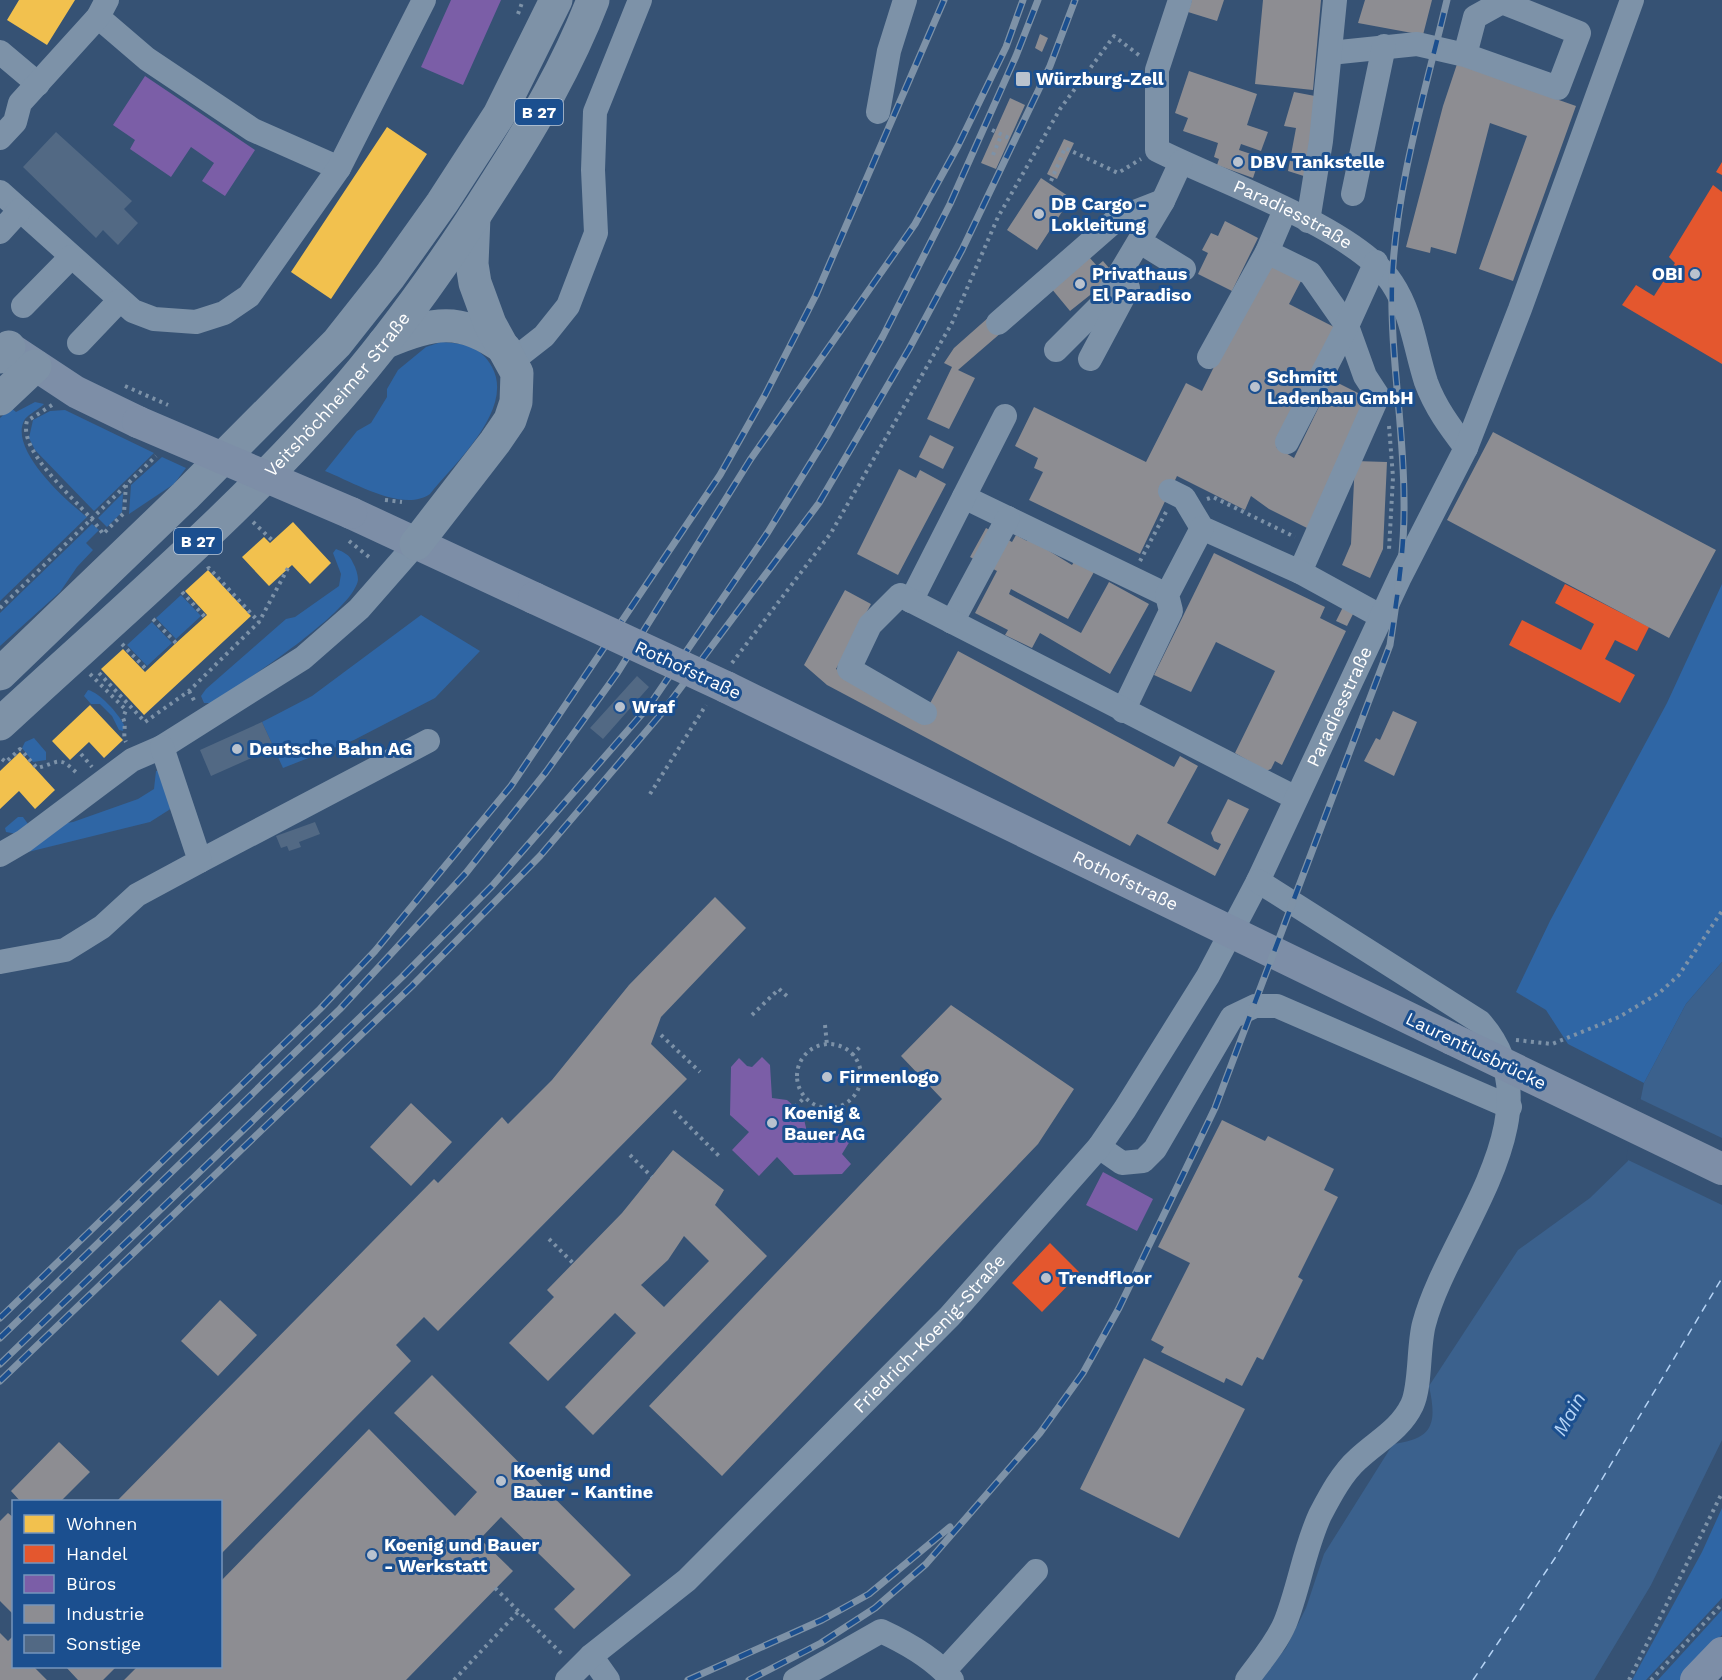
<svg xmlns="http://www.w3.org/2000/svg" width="1722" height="1680" viewBox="0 0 1722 1680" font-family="'Work Sans',sans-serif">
<rect width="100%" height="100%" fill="#365274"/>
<path fill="#2f66a5" d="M441,342C463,343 481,346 492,367C515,409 455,463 430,494C403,513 353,482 325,471L357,431L371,423L387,397V389L398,370L426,347Z
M35,402L44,404C39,409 29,414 25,419C7,448 66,501 87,517L0,601V418L11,408L16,412Z
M65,410L154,453L94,511L35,450L29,438L33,420L50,411Z
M162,457L186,468L174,484L129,514L131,485Z
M123,493L122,512L107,527L98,518Z
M92,524L99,530L86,543L93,550L77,567L60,592L0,646V613Z
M336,549C344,552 350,555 353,563C356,568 358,575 358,580C353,612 241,684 212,703H204L201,696L206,689L286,619L295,617L339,586L341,574L333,553Z
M1722,584V962L1686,1004L1644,1083L1568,1044L1546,1010L1516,992L1550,921L1667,703Z
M181,595L201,616L176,639L156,618Z
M421,615L480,651L435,698L354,740L283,768L262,722L312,696Z
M152,622L172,643L147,666L127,645Z
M88,690C99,692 119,714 124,725L123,731L119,730L112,716L100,704H91L84,696Z
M34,738L46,752V760L33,762L22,748L25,742Z
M160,770L172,808L150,822L28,852L54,825L73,822L138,799L154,789L156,771Z
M18,817H23L28,824L17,834L6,832L5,828Z
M1722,1508V1598L1646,1680H1632L1702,1552Z
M1722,1610V1635L1681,1680H1658Z"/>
<path fill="#3b618d" d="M1722,962V1440L1651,1585L1594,1680H1259L1286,1648L1306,1608L1324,1554L1393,1444C1434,1439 1437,1423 1429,1386L1518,1250L1590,1198L1628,1161L1644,1083L1686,1004Z"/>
<path fill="#365274" d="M1638,1098L1722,1138V1205L1626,1159Z"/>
<path fill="#f2c14e" d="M19,0H75L47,45L7,20Z
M387,127L427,154L331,299L291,272Z
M293,522L331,563L310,584L292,565L269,586L242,557L264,537L270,543Z
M208,570L251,616L144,715L101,669L123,649L145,672L176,643L207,615L185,591Z
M90,705L123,740L104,758L89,742L70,760L52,741Z
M20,752L55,790L35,809L19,791L0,809V771Z"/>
<path fill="#e4572e" d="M1722,162V175L1716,172Z
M1713,185L1722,192V364L1622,305L1636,285L1654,296L1675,263L1669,257Z
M1565,584L1649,627L1637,651L1615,640L1605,659L1635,675L1620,703L1509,645L1522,620L1581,650L1594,624L1555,603Z
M1050,1243L1080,1273L1042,1312L1012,1283Z"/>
<path fill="#7b5ea7" d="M451,0H501L463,85L421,67Z
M145,76L255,150L225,196L202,181L214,163L191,147L171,177L130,149L135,140L113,125Z
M762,1057L770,1065L772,1098L787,1100L795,1107L803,1115L807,1132L842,1134L850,1141L842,1154L851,1164L842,1174L794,1175L777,1157L759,1176L732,1150L749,1132L730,1115L731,1067L739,1058L747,1066L752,1067Z
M1103,1172L1153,1199L1137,1231L1086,1205Z"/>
<path fill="#8d8d92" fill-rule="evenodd" d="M1192,0H1224L1217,21L1188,12Z
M1263,0H1321L1313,90L1255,84Z
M1365,0H1432L1423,35L1358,23Z
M1040,34L1048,38L1042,52L1035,48Z
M1457,64L1576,106L1513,281L1479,269L1527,136L1490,123L1456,254L1431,247L1430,253L1406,247L1443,106Z
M1189,71L1257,94L1247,125L1268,132L1261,151L1241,144L1239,150L1260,157L1253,178L1217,165L1219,159L1214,157L1218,143L1183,131L1188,118L1175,113Z
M1294,92L1315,96L1310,178L1288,171L1296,128L1284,126Z
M1010,98L1025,105L996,169L981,163Z
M1064,139L1074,143L1057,179L1047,174Z
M1041,178L1071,198L1037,250L1007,230Z
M1225,221L1258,238L1232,291L1198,274L1208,253L1202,250L1211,233L1218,236Z
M1089,257L1097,266L1103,261L1109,268L1103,273L1109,280L1070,311L1051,288Z
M1272,264L1302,279L1289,304L1336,328L1276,447L1294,458L1332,380L1368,398L1311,530L1269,509L1251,496L1245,510L1177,476L1140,554L1029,500L1043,472L1034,468L1038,458L1015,446L1034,407L1146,462L1186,383L1202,391L1253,288Z
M989,317L1002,332L958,370L975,378L949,429L927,419L952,367L944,363L954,348Z
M1493,432L1716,550L1669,638L1447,520Z
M930,435L954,447L943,469L919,457Z
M1355,461L1387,462L1383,549L1370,578L1342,565L1351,544Z
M899,469L916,478L920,470L946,484L898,575L857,554Z
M986,528L1012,542L1016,535L1027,541L1028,538L1072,565L1074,562L1094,572L1068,619L1011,589L1009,594L1081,633L1109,582L1149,604L1110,674L1040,633L1032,648L1005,635L1008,630L975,613L997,571L970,557Z
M1214,553L1325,607L1320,618L1346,631L1282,765L1275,761L1271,769L1266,771L1235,753L1275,671L1216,642L1191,692L1154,675Z
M845,590L871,604L836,669L886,697L920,722L958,651L1174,767L1180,756L1198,766L1167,823L1218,850L1221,844L1214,841L1211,833L1228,799L1249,809L1215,876L1137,834L1130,846L827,685L804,665Z
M1343,607L1354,612L1347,626L1336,621Z
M1393,711L1417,722L1394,776L1364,761L1376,738L1380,740Z
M715,897L746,928L661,1017L651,1044L687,1079L438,1331L424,1317L396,1345L411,1361L220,1555V1502H116L434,1179L438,1183L502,1117L508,1124L552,1080L629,985Z
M951,1005L1074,1089L1038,1144L722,1476L649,1406L942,1099L901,1056Z
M411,1103L452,1142L411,1186L370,1147Z
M1222,1120L1265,1141L1268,1136L1334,1169L1324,1190L1338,1197L1298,1277L1303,1280L1263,1360L1257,1357L1242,1386L1226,1378L1224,1383L1161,1352L1164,1347L1151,1340L1190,1263L1158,1247Z
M673,1150L724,1190L715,1205L767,1256L593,1435L565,1407L636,1333L615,1313L548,1381L509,1343L554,1297L547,1290L622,1213ZM684,1236L709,1261L664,1307L641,1285L668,1260Z
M220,1300L257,1335L218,1376L181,1341Z
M1144,1358L1245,1409L1179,1538L1080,1489Z
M432,1375L631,1575L574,1629L554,1609L575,1589L501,1517L480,1539L513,1571L406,1680H124L138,1666H220V1582L369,1429L455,1516L477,1492L394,1413Z
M59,1442L90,1472L60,1502H21L11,1491Z
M8,1513L14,1518V1615L0,1601V1521Z
M0,1633L8,1641L14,1635V1666H33L47,1680H0Z
M65,1666H117L103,1680H78Z"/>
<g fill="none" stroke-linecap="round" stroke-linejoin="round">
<path stroke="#b5d3f5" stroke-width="1.5" stroke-dasharray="8 6" stroke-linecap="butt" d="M1473,1680L1555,1558L1722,1278"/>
</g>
<path fill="#526984" d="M56,132L132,201L124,209L138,223L118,245L103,230L96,238L23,167Z
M637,676L649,687L603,739L590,728Z
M262,722L274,748L211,776L200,750Z
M315,822L320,834L299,842L301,847L289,851L287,846L281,848L276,836Z"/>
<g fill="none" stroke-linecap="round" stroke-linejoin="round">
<path stroke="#7d92a8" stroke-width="4" stroke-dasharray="3 4.5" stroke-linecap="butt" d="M518,14L523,0
M992,130L1011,139
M993,155L1001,136
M1051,181L1065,148L1118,173L1141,159
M125,386L168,405
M52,405L27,421C17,455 85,505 103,534L124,513L126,485
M1389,426L1393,477L1389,550
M1207,499L1213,497L1295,537
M385,500L402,502
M253,522L273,541
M349,541L369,557
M1140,561L1166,512
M207,569L209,568L259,622
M182,592L205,617
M0,608L156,456
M153,619L176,643
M122,644L147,670
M732,663L831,533L952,323L998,217L1060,109L1114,36L1140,56
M99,673L145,722L189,691L259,622L288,568
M90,674L126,710L123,718C127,727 122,734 126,742
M189,691L196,704
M81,754L92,767
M2,759L6,762L20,749L37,768C61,762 58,755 78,774
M650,794L706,705
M752,1015L779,989L789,998
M825,1025L827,1045
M661,1035L700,1072
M1516,1040L1552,1044L1619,1017L1659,993L1679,975L1722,911
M797 1076a32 32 0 1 1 64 0a32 32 0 1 1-64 0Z
M852,1055L860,1047
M795,1107L805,1097
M674,1111L721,1158
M630,1155L652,1177
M549,1239L573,1263
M495,1588L564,1656
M454,1680L519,1611
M1629,1680L1722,1493
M1651,1680L1722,1604"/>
<g stroke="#7d92a8" stroke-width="24">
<path id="s1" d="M1180,0L1157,70V150C1218,181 1357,229 1392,283C1412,313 1415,348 1426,382C1435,407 1450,427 1466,448"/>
<path d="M98,17L147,59L253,130L339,168"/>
<path d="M0,52L38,84"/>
<path d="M1330,53L1417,44L1465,55L1558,88L1579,33L1502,2L1475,17L1465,55"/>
<path d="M878,112L889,51L905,0"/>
<path d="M0,138L15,122L20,103L98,17L107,0"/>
<path d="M0,192L133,311L154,319L196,322L224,313L249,296L339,168L424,0"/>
<path d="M1353,194L1384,46"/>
<path d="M1308,221L1321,141L1335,0"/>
<path d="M0,232L20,210"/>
<path d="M1150,248L1184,269"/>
<path d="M1267,252L1285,210"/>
<path d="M23,306L71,257"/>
<path d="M998,323L1117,219L1163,201"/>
<path d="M79,343L119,301"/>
<path d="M1056,350L1101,305L1163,201L1181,162"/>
<path d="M1209,357L1267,252L1310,273L1347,326L1365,376L1378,396L1300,572"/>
<path d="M1090,359L1128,288"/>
<path d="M512,361L544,336L568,306L596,233L593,170L595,112L640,0"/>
<path d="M1287,442L1347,326L1376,262"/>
<path d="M1170,491L1184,498L1202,528L1300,572L1382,617"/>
<path d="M964,497L1167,595"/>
<path d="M911,601L1005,416"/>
<path d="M952,622L1008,518"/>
<path d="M1123,711L1171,611L1167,595L1202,528"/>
<path d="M925,713L849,669L870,625L900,595L1296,798"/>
<path d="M0,855L24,841L132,760L162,747L303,658L359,609L416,544"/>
<path d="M200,861L428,741"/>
<path d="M0,962L65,950L102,927L137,895L200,861L162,747"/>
<path d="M1099,1147L1122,1163L1143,1161L1155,1149L1232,1017L1255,1006H1277L1510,1107"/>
<path d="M591,1656L608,1680"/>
<path d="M944,1671L1036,1571"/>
<path id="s2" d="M567,1680L591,1656L687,1580L950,1316L1099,1147L1125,1109L1208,976L1258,881L1400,577L1466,448L1520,309L1632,0"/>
<path d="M795,1680L881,1631C907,1643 934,1658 952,1680"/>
<path d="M1247,1680C1260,1662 1276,1644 1285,1623C1299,1588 1304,1550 1320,1515C1330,1496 1342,1473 1358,1459C1377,1441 1400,1430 1412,1405C1421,1386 1418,1346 1424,1324C1448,1232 1561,1113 1480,1022L1258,881"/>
</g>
<g stroke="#7d8ea7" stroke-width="32">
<path d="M14,351L76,392L138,422"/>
<path d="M351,513L534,598"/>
<path id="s3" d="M726,687L1452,1039"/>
<path d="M1696,1680L1722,1653"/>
</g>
<g stroke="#7e92a7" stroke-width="33">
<path d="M384,343C432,322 461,316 505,349"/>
<path d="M0,357L9,347"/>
<path d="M0,399L35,366"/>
<path d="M416,544L495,442L510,420L516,402L517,373L490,324L475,283L472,264L474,217"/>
<path d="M0,674L185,496L337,343L390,276L442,203L499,115L556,0"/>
<path id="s4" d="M0,724C113,619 233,518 335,402C395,334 447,260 495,184C533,125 568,65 593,0"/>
</g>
<defs>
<path id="rail" d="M0,1318L320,1009L375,951L511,786L720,475L765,395L816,295L944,0
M0,1338L340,1009L466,873L546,772L618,672L750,460L915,224L958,146L1006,47L1023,0
M0,1364L402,977L492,886L649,706L768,532L827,436L883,336L950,204L1016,56L1038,0
M0,1381L412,986L540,856L661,714L819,503L909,349L962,250L1050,66L1075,0
M688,1680L822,1620L869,1594L950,1527
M749,1680L821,1643L875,1608L926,1564L1040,1433L1083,1373L1119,1308L1215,1108L1390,645C1397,597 1405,549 1404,500C1404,427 1390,355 1392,282C1396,186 1425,92 1447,0"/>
</defs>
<use href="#rail" stroke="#7e92a7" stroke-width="7"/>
<use href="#rail" stroke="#1b4f8f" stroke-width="4.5" stroke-dasharray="14" stroke-linecap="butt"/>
<path stroke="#7d8ea7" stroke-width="32" d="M138,422L351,513
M534,598L726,687
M1452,1039L1722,1169"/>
</g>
<g fill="#b9c2ce" stroke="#1b4f8f" stroke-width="2">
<rect x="1015" y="71" width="16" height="16" rx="3"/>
<circle cx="1238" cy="162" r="6"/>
<circle cx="1039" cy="214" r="6"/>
<circle cx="1695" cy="274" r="6"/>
<circle cx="1080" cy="284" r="6"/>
<circle cx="1255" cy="387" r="6"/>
<circle cx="620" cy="707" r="6"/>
<circle cx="237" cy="749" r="6"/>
<circle cx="827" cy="1077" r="6"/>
<circle cx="772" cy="1123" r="6"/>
<circle cx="1046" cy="1278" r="6"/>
<circle cx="501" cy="1481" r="6"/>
<circle cx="372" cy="1555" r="6"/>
</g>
<g text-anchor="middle" stroke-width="6" stroke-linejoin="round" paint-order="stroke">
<g fill="#1b4f8f" stroke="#bbcadd" stroke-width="1.5">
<rect x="515" y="99" width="48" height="26" rx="4.5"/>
<rect x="174" y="528" width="48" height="26" rx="4.5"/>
</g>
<g font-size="16" font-weight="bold" fill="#fff">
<text x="539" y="118">B 27</text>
<text x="198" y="547">B 27</text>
</g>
<g font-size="18" font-weight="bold" fill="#fff" stroke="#1b4f8f" text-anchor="start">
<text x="1036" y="85">Würzburg-Zell</text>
<text x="1250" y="168">DBV Tankstelle</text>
<text x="1051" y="210">DB Cargo -<tspan x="1051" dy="21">Lokleitung</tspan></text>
<text x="1092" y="280">Privathaus<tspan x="1092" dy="21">El Paradiso</tspan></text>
<text x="1683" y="280" text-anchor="end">OBI</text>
<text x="1267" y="383">Schmitt<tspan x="1267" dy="21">Ladenbau GmbH</tspan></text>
<text x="632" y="713">Wraf</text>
<text x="249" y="755">Deutsche Bahn AG</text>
<text x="839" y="1083">Firmenlogo</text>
<text x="784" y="1119">Koenig &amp;<tspan x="784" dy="21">Bauer AG</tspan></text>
<text x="1058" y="1284">Trendfloor</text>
<text x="513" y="1477">Koenig und<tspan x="513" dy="21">Bauer - Kantine</tspan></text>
<text x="384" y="1551">Koenig und Bauer<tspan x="384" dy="21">- Werkstatt</tspan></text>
</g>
<g font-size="18" fill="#fff" stroke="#1b4f8f">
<text dy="6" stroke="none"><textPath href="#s1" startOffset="304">Paradiesstraße</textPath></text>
<text dy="6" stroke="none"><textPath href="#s4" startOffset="472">Veitshöchheimer Straße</textPath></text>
<text transform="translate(688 670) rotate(25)" y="6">Rothofstraße</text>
<text dy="6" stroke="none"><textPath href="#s2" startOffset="1257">Paradiesstraße</textPath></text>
<text dy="6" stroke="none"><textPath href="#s3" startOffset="444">Rothofstraße</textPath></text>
<text transform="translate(1476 1051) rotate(26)" y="6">Laurentiusbrücke</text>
<text dy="6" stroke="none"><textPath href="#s2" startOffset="502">Friedrich-Koenig-Straße</textPath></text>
</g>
<g font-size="20" font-style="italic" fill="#b5d3f5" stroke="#1b4f8f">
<text transform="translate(1569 1414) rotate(-61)" y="7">Main</text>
</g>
</g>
<rect x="12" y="1500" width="210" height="168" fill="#1b4f8f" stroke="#7695bc" stroke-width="1.5"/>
<rect x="24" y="1515" width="30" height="18" fill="#f2c14e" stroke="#7695bc" stroke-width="1.5"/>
<text x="66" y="1530" font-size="18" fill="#ffffff">Wohnen</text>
<rect x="24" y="1545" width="30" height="18" fill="#e4572e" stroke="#7695bc" stroke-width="1.5"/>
<text x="66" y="1560" font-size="18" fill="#ffffff">Handel</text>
<rect x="24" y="1575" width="30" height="18" fill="#7b5ea7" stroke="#7695bc" stroke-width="1.5"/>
<text x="66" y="1590" font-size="18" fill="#ffffff">Büros</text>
<rect x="24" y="1605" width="30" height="18" fill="#8d8d92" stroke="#7695bc" stroke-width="1.5"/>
<text x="66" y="1620" font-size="18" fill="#ffffff">Industrie</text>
<rect x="24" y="1635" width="30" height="18" fill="#526984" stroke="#7695bc" stroke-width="1.5"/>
<text x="66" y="1650" font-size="18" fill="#ffffff">Sonstige</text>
</svg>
